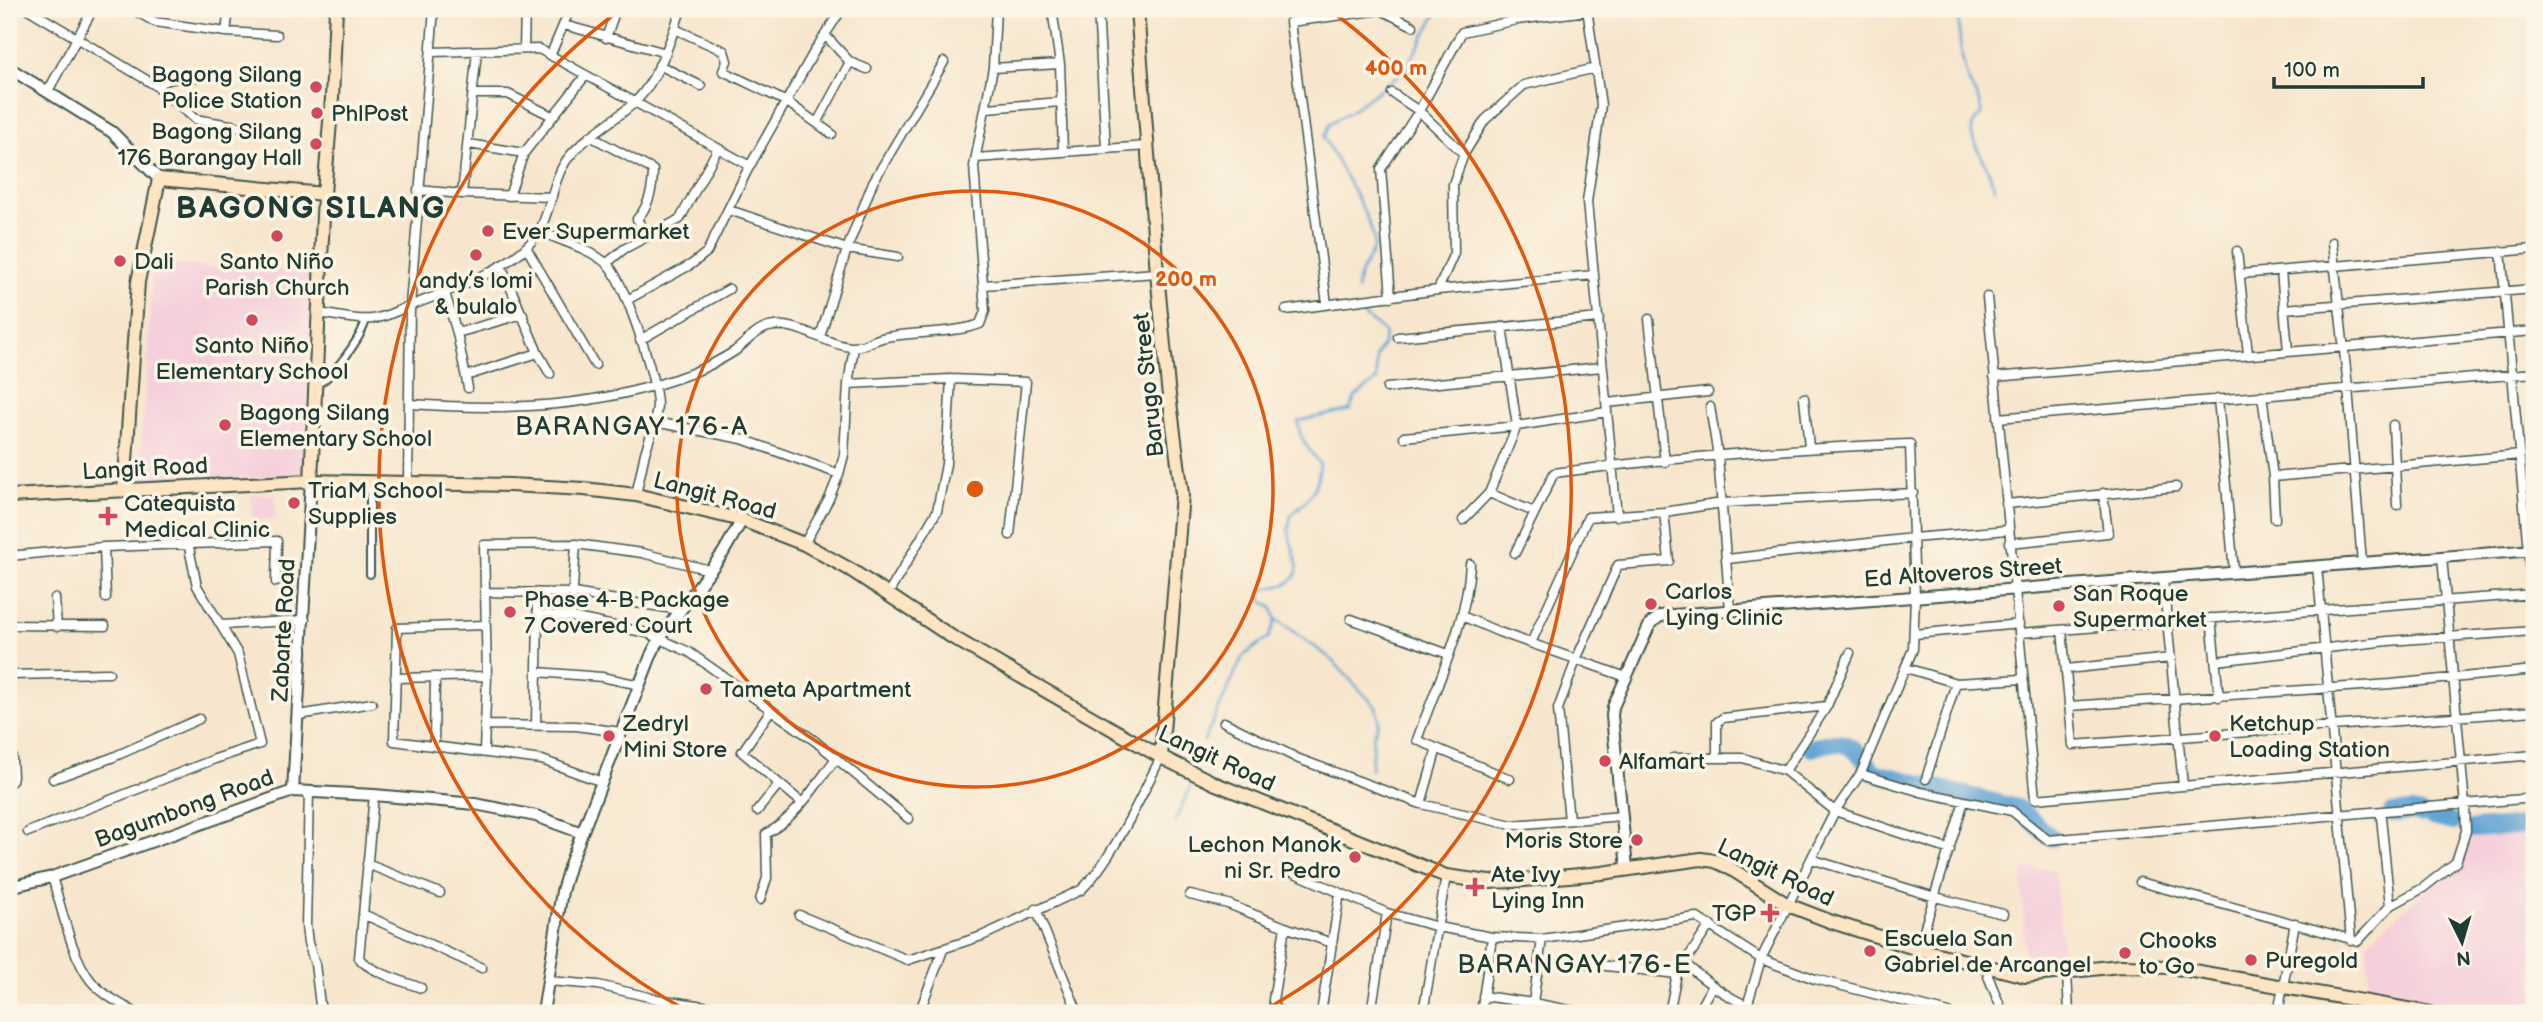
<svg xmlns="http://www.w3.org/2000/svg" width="2543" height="1022" viewBox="0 0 2543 1022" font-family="'Balsamiq Sans',sans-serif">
<rect width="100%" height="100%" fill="#fcf5e5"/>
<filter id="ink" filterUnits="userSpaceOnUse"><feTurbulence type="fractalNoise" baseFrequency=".0143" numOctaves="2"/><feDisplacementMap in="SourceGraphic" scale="14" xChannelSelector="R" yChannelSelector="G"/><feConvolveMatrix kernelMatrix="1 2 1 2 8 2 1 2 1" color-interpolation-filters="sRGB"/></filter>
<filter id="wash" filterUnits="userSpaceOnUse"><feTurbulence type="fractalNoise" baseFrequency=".00686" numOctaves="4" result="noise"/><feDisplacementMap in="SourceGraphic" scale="28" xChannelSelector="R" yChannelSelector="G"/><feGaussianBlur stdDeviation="1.57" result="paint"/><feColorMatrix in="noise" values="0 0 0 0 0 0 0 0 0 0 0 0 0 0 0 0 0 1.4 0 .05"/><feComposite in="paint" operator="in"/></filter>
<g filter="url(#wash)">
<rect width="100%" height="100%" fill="#f7e6cd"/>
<path fill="#f5cfdb" d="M153,264L315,272L304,476L139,481Z
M275,494L276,519L254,521L251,495Z
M2534,833V1013H2484L2369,996L2367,942L2453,867L2465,839Z
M2022,869H2054L2064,965L2025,969Z"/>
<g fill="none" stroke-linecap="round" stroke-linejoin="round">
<path stroke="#61a3d5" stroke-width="2.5" d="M1970,9L1959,12C1958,32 1961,55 1966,74C1970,89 1983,101 1981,115C1960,131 1980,150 1987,167C1990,174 1992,182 1995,189
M1357,290C1358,269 1372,258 1374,245C1376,223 1335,161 1324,137L1330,123L1351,111L1405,70L1439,9
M1358,308C1364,320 1377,322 1385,334L1383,344L1376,356L1377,380L1355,397L1350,410L1298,421C1298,438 1310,451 1320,464C1317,493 1309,497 1291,516C1290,521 1288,527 1289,532C1290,551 1311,576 1283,585C1276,587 1268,588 1261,590V600L1272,607L1276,619L1330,658L1376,707L1379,721L1373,737L1371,770
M1204,741L1243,656L1269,637L1276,620
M1175,821L1194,779"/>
<path stroke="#61a3d5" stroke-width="18" d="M1812,748C1842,736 1857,746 1873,772L2017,808C2030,816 2038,829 2052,838
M2392,813L2412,812L2421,814
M2432,817L2453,822
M2471,829L2534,825"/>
</g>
</g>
<g filter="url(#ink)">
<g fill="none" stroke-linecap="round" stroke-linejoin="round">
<defs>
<path id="pedestrian" d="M316,384C332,380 363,335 366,319
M370,482V574"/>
<path id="minor" d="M28,9L155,85L195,119L242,127
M132,9L155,22L226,32L277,35
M752,9L759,12
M1052,9L1060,64L1063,152
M1098,9L1106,148
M1587,9L1601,105L1587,202L1617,516
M564,25L666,53
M675,29L724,51L727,61L723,71L787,102L832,134
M226,32L229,9
M825,35L850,62L867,69
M606,38L616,9
M524,49L525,9
M432,52L539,49L750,166
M551,54L570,9
M659,65L701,86
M993,68L1060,64
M155,85L171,79L216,76
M48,91L93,9
M1392,93L1419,111L1464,154
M473,94H508L552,116
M987,108L1061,102
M817,123L850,62
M590,136L653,170C653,187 649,206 637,219L647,237
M469,144L524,153
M976,158L1148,146
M418,190L462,194L552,197
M462,194L477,51
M509,196L524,153L586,75
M729,210L847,249L898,257
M539,231C561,241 589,248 607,264C624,279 658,382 657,406C656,422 650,437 645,453C642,467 639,481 636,495
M2332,242L2348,387L2362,563
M526,247L595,365
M2237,251L2248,354
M2501,251L2534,617
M607,263L624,249L680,219L717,150
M501,265L538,353L550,374
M2281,271L2288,351
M2240,274L2534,249
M984,285L1157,273
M1438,290L1454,253L1453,184L1464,154L1485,120L1524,85L1596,68
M445,293L457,333L468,388
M1391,297L1381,169L1419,111L1462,32L1517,20L1587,11
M1987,297L2035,799L2534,755
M627,300L692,264L707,252L747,171L815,50L842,9
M1327,304L1290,22L1381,10L1413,26
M2284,309L2534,289
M1286,310L1438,290L1594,275
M319,313C335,315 356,321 372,319C384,318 396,311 407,307C443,293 520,267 539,231C552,209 552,178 569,157C587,135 613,122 634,103C657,82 672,38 681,9
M1649,319L1665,462
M457,333L523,314
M820,337L847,249L873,182L944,62
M1398,337L1599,318
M640,340L729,289
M466,376L538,353
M1994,377L2534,331
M848,384L951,379L1026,382L1010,535
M1387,388L1602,367
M2262,395L2273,477L2275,519
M1804,398L1809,447
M2218,399L2234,572
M1607,403L1708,392
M411,404C508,411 600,408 692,373C707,367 721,360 735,351C745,343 756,330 769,327C797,320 824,345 851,347C862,348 874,339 886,337C911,332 958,333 980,324L985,311L974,166L993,68L996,9
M1710,407L1718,456L1730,610
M1998,418L2534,373
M655,422L742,439L839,474
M2393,425L2397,505
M1404,437L1517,426L1607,412
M2273,477L2520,455
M408,482L410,306L434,9
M1489,493L1534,512
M2006,504L2176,487
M1463,520L1489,493L1517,426L1502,327
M2009,543L2108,533L2103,493
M804,544L829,499L839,474L844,455L848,384L854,347
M104,547L106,598
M1515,553L1554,473C1672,457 1791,448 1910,444L1915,597L1913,649L1861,773L1835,811L1761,959L1745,1013
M9,556L104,547L277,541L276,582
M1727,559L1913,538L2008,530
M1470,564C1467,624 1437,683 1417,740L1510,779
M2317,566L2351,940
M2163,578L2183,786
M485,592L573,593L680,610
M534,593L538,614L536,725
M888,594L937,511L946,464L951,379
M55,598L57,627
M538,614L571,617L647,633L689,652L815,741L909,819
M1462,616L1499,632L1626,677
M571,617L576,544
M2211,618L2219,697
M1351,619L1448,654
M9,625L105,626
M222,625L305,620
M485,625L397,628L394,741L542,760L602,782
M2062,630L2073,745L2534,711
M2019,633L2534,594
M1915,634L2019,624
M1531,643L1588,517L1664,512L1722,503L1913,493
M2216,661L2388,641L2534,631
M1906,668L1956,683L2023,679
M2066,669L2171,658
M537,672L602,677L640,685
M9,675L109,673
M395,678L487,676
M2069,706L2391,684L2534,670
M771,710L742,752L801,802
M9,713L13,776L12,781L9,783
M299,715L372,703
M1224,722L1299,759L1421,804L1512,825L1622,816
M486,725L576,726L621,732
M434,746L435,677
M484,751L487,676L484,545L576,544L642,553L710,570
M1717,756V722L1723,718L1827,706
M1673,758H1743L1785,771L1835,811L1950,850
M1785,771L1827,706L1850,653
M1861,774L1921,792L2012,811L2048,840L2534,798
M53,779L111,758L199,719
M1926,779L1956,683
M309,791L306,926L308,943L315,964L321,1013
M374,795L359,958C368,971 405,982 421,988
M1421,804L1437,748
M757,811L779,784
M2381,817L2390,906
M1569,820L1558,709L1576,660L1618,565L1669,561L1664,512
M28,832L215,759L260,744L238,654L197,586L188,543
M1811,859L1935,897L2003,914
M367,864L440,893
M1290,871L1387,913L1438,927L1492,937L1542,939L1696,917L1761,959L1815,979L1949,1013
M52,877C62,908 71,956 91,981C103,995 121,1004 136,1013
M2140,882L2358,941L2390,906L2423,888L2456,862L2466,831L2465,805L2442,557
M1190,895L1228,904L1285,927L1332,943
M760,900L767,878L766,834C796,818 816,785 836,758
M1036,909L1078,1013
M363,914L482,968
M799,915L908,960L982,936L1081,890C1112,861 1141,796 1161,757
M1918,949L1964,801
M1684,963C1709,984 1734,1003 1766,1013
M1589,964L1677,974
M1989,966L1988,976L2003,1013
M2067,973L2069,1013
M548,981L598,985L657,999L710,1007
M1483,996L1533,1003L1584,1013
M1533,1003L1542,939
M919,1013L943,950
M1277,1013L1273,1000L1285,927
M1321,1013L1340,893
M1371,1013L1387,913
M1423,1013L1446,876
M1481,1013L1492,937
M1669,1013L1677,974L1710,925
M1697,1013L1712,986
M2278,1013L2295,923"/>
<path id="tertiary" d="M9,68L112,132L159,179
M293,791L311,481
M1627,868L1612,716L1613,707L1650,624L1660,616L2534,550
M9,887L52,877L293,791L374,795L475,804L536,816L582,833
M543,1013L562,891L570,864L652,653L660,638L723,553L742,520"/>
<path id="secondary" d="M1137,9L1157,273L1168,387L1182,494L1161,757
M311,481L324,194L332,98L336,9
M124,491L138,282L159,179L324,194
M9,496L311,481L510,485L584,489L636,495L742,520L804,544L851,570L952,637L1161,757L1216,784L1446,876L1489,882L1513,881L1602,873L1701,859L1715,861L1728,867L1788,905L1832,922L1918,949L2025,976L2120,966L2171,967L2430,1013"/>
</defs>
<use href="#pedestrian" stroke="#3f564b" stroke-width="10"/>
<use href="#minor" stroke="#3f564b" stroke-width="11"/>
<use href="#tertiary" stroke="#3f564b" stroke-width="14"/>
<use href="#secondary" stroke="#3f564b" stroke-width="16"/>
<use href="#pedestrian" stroke="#fff" stroke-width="6"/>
<use href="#minor" stroke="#fff" stroke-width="8"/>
<use href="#tertiary" stroke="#fff" stroke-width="10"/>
<use href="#secondary" stroke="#fde5c4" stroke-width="12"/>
</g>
</g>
<g fill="none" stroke="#de580e" stroke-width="3.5">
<circle cx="975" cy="489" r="298"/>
<path d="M691 1013A596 596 0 0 1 620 10M1330 10A596 596 0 0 1 1259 1013"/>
</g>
<g fill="#d1495b" stroke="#fcf5e5" stroke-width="2.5">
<circle cx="316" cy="87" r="7"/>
<circle cx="317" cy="113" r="7"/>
<circle cx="316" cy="144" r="7"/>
<circle cx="488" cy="231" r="7"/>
<circle cx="277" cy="236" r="7"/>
<circle cx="476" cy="255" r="7"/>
<circle cx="120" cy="261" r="7"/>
<circle cx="252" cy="320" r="7"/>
<circle cx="225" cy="425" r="7"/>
<circle cx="294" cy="503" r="7"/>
<path d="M104.5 505.5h7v7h7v7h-7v7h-7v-7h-7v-7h7z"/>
<circle cx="1651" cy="604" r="7"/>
<circle cx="2059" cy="606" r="7"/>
<circle cx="510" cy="612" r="7"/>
<circle cx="706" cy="689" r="7"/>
<circle cx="609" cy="736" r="7"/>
<circle cx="2215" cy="736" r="7"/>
<circle cx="1605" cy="761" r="7"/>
<circle cx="1637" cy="840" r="7"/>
<circle cx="1355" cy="857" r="7"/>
<path d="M1471.5 876.5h7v7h7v7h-7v7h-7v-7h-7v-7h7z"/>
<path d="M1766.5 902.5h7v7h7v7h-7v7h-7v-7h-7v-7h7z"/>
<circle cx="1870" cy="951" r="7"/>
<circle cx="2125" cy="953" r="7"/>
<circle cx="2251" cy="960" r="7"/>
</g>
<g text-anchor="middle" stroke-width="7" stroke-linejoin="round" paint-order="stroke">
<g font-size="23" fill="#1f3d34" stroke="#fcf5e5" text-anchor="start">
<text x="302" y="82" text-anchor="end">Bagong Silang<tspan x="302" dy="26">Police Station</tspan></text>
<text x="331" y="121">PhlPost</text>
<text x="302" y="139" text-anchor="end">Bagong Silang<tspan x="302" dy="26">176 Barangay Hall</tspan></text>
<text x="502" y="239">Ever Supermarket</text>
<text x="134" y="269">Dali</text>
<text x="277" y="269" text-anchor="middle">Santo Niño<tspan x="277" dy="26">Parish Church</tspan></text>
<text x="476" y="288" text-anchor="middle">andy’s lomi<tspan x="476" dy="26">&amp; bulalo</tspan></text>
<text x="252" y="353" text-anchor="middle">Santo Niño<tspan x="252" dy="26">Elementary School</tspan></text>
<text x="239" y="420">Bagong Silang<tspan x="239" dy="26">Elementary School</tspan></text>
<text x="308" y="498">TriaM School<tspan x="308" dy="26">Supplies</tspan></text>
<text x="124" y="511">Catequista<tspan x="124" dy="26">Medical Clinic</tspan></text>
<text x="1665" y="599">Carlos<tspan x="1665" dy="26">Lying Clinic</tspan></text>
<text x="2073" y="601">San Roque<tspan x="2073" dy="26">Supermarket</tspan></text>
<text x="524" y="607">Phase 4-B Package<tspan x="524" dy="26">7 Covered Court</tspan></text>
<text x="720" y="697">Tameta Apartment</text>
<text x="623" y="731">Zedryl<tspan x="623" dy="26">Mini Store</tspan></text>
<text x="2229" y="731">Ketchup<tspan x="2229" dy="26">Loading Station</tspan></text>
<text x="1619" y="769">Alfamart</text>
<text x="1623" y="848" text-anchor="end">Moris Store</text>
<text x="1341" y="852" text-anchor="end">Lechon Manok<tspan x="1341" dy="26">ni Sr. Pedro</tspan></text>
<text x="1491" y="882">Ate Ivy<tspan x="1491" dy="26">Lying Inn</tspan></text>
<text x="1756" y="921" text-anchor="end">TGP</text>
<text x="1884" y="946">Escuela San<tspan x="1884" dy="26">Gabriel de Arcangel</tspan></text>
<text x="2139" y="948">Chooks<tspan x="2139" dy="26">to Go</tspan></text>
<text x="2265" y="968">Puregold</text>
</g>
<g font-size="23" fill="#1f3d34" stroke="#fcf5e5">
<text transform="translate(1148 385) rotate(-96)" y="8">Barugo Street</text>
<text transform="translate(145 468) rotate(-3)" y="8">Langit Road</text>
<text transform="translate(715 495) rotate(15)" y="8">Langit Road</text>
<text transform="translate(1963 572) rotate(-4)" y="8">Ed Altoveros Street</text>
<text transform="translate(283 630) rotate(-87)" y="8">Zabarte Road</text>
<text transform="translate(1217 758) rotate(25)" y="8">Langit Road</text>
<text transform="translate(184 808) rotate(-20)" y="8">Bagumbong Road</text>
<text transform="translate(1776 872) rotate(26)" y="8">Langit Road</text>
</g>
<g font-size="26" letter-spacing="2" fill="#1f3d34" stroke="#fcf5e5">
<text x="632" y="435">BARANGAY 176-A</text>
<text x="1575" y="973">BARANGAY 176-E</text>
</g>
<g font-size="30" font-weight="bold" letter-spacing="2" fill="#1f3d34" stroke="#fcf5e5">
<text x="311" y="218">BAGONG SILANG</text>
</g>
</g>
<circle cx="975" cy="489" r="10" fill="#de580e" stroke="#fcf5e5" stroke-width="3.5"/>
<g font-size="21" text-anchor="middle" font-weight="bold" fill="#de580e" stroke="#fcf5e5" stroke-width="7" stroke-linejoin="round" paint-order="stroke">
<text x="1396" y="75">400 m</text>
<text x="1186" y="286">200 m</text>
</g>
<rect width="2543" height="1022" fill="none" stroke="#fcf5e5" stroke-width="35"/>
<g transform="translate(2462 942) rotate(175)" stroke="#fcf5e5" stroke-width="5" paint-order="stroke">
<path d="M0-5L12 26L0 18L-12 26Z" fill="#1f3d34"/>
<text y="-10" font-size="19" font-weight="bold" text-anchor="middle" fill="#1f3d34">N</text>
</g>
<path d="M2274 77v10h149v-10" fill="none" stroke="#1f3d34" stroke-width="3.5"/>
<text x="2284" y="77" font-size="21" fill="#1f3d34" stroke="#fcf5e5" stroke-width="5" paint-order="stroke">100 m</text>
</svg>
